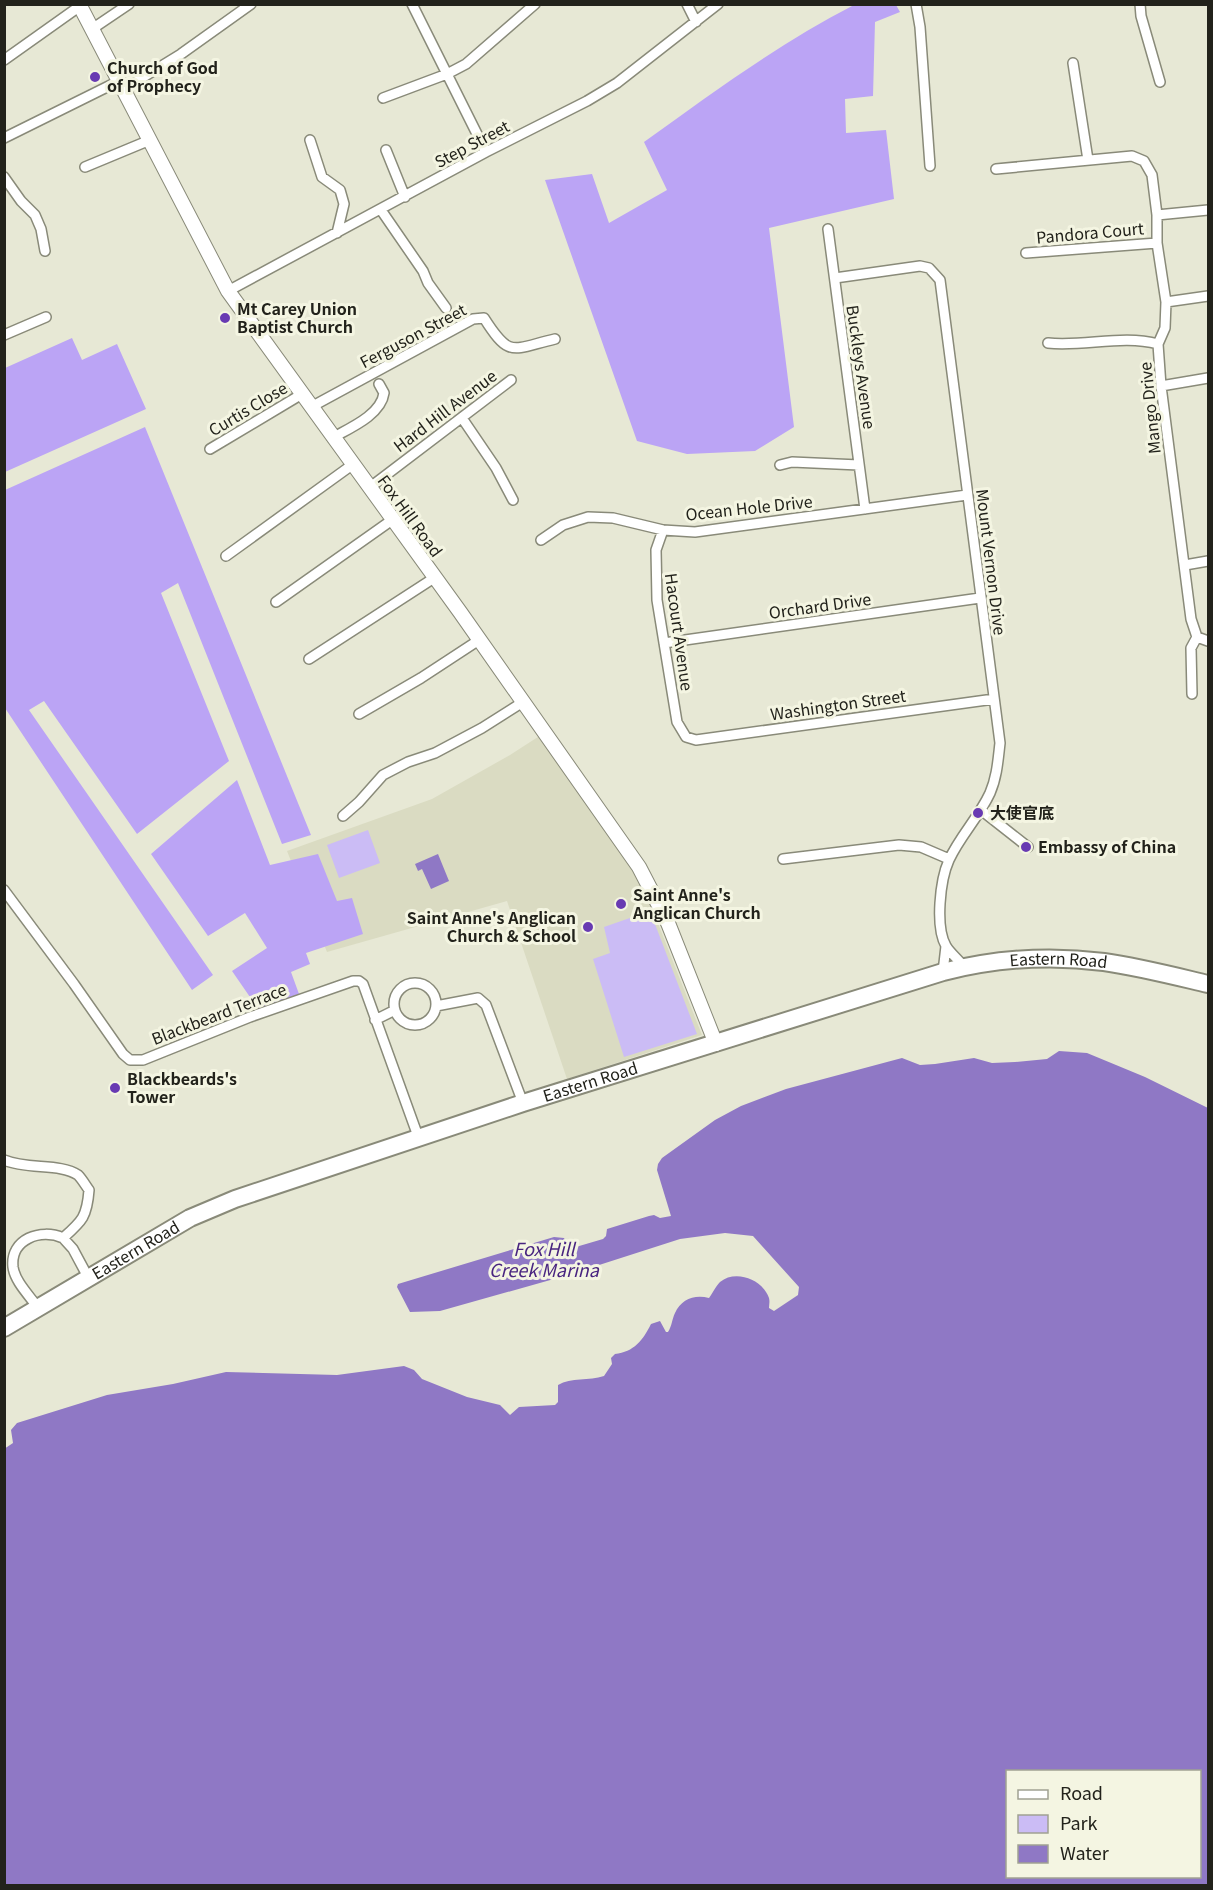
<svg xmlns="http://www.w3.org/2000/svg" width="1213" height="1890" viewBox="0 0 1213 1890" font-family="Georgia,'Noto Sans SC',serif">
<rect width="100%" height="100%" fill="#e7e8d5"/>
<path fill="#dadbc2" d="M541,735L632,867L650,903L702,1035L567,1079L507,901L327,952L287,851L432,799L510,755Z"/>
<path fill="#cbbcf5" d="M368,830L380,863L339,878L327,845Z
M650,911L697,1034L624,1057L593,959L610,953L604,927Z"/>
<path fill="#bba4f5" d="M854,5H896L900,12L875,22L873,96L845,99L846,133L886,130L894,199L769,228L794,427L755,451L687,454L637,441L545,180L592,174L609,223L667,190L644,142C712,93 780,43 854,5Z
M72,338L82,360L117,344L146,409L5,472V368Z
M145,427L311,835L282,844L178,583L161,593L229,761L137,834L44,701L29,710L213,975L192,990L5,708V490Z
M237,780L270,865L318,854L337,901L352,898L363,934L306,953L310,964L291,972L299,994L259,1010L232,971L267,948L245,913L208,936L151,854Z"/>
<path fill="#8f78c5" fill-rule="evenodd" d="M438,854L449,881L431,889L422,869L418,871L415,864Z
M1059,1051L1087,1053L1145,1077L1208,1108V1885H5L4,1449L13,1443L11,1430L17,1423L107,1395L173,1384L226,1372L337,1375L404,1366L414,1370L422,1379L467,1397L500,1405L510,1415L519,1407L555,1405L558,1402V1385C571,1377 589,1381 604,1376L612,1364L611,1358L615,1354C634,1352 643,1340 651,1324L660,1321L666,1332H668C672,1326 672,1319 675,1313C681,1299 695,1294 709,1298C713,1293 715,1287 720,1282C736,1269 763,1280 769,1298C770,1302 769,1305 769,1308L774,1311L798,1295L799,1287L753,1236L725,1233L680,1239L568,1275L440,1311L410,1312L397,1287L398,1284L554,1237L564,1238L569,1249L603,1239L606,1236L607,1229L649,1216L654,1215L660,1218L671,1216L657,1170L658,1164L662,1158L715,1120L741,1106L786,1089L902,1058L920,1065L935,1064L974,1058L992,1063L1015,1062L1047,1059ZM1008,1772H1200V1876H1008Z"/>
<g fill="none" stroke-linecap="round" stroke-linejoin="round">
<defs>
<path id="street" d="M412,4L486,152
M687,4L696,22
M916,4L920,27L930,166
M1140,4L1141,16L1160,82
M92,29L129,4
M4,60L80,6
M1073,63L1088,160
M124,89L181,54L251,4
M383,98L447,74L466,64L535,4
M4,138L119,81
M310,140L322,177L340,190L344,204L337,233
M386,150L405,197
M85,167L150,140
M996,169L1132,156L1144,161L1152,175L1157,215V243L1166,302L1165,328L1158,344L1161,386L1191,619L1197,637L1191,648L1192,694
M4,177L21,201L35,215L41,229L45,251
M381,210L423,271L428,283L446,308
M1157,215L1208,210
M828,229L865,509
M1026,253L1157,243
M835,278L920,266L929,268L940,280L1000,743C998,760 997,777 990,793C979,817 960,836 949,860C940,880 935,927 946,946C950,953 959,960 964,967
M228,291L486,152L587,101L617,83L718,4
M1166,302L1208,296
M4,335L46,317
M1048,343C1084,347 1123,334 1158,344
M1161,386L1208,378
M311,407L473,319L484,318C510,359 512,349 555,339
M462,418L496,468L513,500
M332,438C350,428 381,415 384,393L379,384
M210,449L302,394
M780,465L792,462L859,465
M369,488L511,380
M663,530L656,550L657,600L677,722L686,737L696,740L994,699
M541,540L563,525L588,517L613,518L663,530L695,532L967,495
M226,556L352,465
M1185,565L1208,561
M276,602L392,520
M1197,637L1208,641
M664,643L980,598
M309,659L434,578
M359,714L421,678L479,640
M981,810L1028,847
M343,816L359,802L383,775L408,762L435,753L482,728L523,702
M783,859L899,845L921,847L949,859
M4,890L74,984L123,1054L130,1060H143L250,1017L353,981H359L363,984L419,1139
M943,972L946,946
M394 1004a21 21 0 1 1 42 0a21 21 0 1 1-42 0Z
M436,1006L478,998L486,1005L523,1103
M375,1020L395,1010
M4,1160C28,1170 60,1163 78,1175C82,1179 86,1186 89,1190C87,1217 82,1221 63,1238L73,1249L88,1277
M38,1308C30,1296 15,1282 13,1267C10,1239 41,1228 63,1238"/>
<path id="secondary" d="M79,4L228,291L460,612L639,867L668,923L716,1044"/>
<g id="highway">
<path id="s1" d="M4,1328L190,1218L235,1199L523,1103L943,972C994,959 1051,955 1104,962C1139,967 1174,976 1208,984"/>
</g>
</defs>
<use href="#street" stroke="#898a79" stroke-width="12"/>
<use href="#secondary" stroke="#898a79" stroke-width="16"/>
<use href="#highway" stroke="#898a79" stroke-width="20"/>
<use href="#street" stroke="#fff" stroke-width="9"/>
<use href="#secondary" stroke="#fff" stroke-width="14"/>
<use href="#highway" stroke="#fff" stroke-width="16"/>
</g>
<g fill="#683ab2" stroke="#f4f5e2" stroke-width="2">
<circle cx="95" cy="77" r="6"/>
<circle cx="225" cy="318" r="6"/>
<circle cx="978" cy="813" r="6"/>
<circle cx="1026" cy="847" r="6"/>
<circle cx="621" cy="904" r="6"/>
<circle cx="588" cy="927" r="6"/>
<circle cx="115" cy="1088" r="6"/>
</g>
<g text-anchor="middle" stroke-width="6" stroke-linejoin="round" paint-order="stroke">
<g font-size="16" font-weight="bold" fill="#22221b" stroke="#f4f5e2" text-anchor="start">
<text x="107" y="74">Church of God<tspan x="107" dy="18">of Prophecy</tspan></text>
<text x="237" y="315">Mt Carey Union<tspan x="237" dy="18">Baptist Church</tspan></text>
<text x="990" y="819">大使官底</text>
<text x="1038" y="853">Embassy of China</text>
<text x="633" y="901">Saint Anne's<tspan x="633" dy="18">Anglican Church</tspan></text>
<text x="576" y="924" text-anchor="end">Saint Anne's Anglican<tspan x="576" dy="18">Church &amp; School</tspan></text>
<text x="127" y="1085">Blackbeards's<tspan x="127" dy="18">Tower</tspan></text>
</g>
<g font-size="16" fill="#22221b" stroke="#f4f5e2">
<text transform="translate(472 144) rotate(-28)" y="6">Step Street</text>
<text transform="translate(1090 233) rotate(-5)" y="6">Pandora Court</text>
<text transform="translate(413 336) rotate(-28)" y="6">Ferguson Street</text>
<text transform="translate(861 367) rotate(82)" y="6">Buckleys Avenue</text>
<text transform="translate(1150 408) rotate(-96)" y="6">Mango Drive</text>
<text transform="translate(248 409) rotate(-31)" y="6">Curtis Close</text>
<text transform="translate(445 411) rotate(-37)" y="6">Hard Hill Avenue</text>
<text transform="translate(749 508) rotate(-6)" y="6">Ocean Hole Drive</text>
<text transform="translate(410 516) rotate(54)" y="6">Fox Hill Road</text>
<text transform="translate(991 562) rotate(83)" y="6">Mount Vernon Drive</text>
<text transform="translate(820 606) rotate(-8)" y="6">Orchard Drive</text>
<text transform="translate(679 632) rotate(82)" y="6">Hacourt Avenue</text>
<text transform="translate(838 705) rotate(-8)" y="6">Washington Street</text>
<text dy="6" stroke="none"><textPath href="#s1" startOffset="1125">Eastern Road</textPath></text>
<text transform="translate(219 1014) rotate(-21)" y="6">Blackbeard Terrace</text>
<text dy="6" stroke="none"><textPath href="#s1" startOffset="639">Eastern Road</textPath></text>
<text dy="6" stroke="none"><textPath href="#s1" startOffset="153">Eastern Road</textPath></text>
</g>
<g font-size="18" font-style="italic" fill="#492580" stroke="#f4f5e2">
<text x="544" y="1256">Fox Hill<tspan x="544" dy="21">Creek Marina</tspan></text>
</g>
</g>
<rect width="1213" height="1890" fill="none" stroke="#22221b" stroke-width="12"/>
<rect x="1006" y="1770" width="195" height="108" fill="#f4f5e2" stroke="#a0a192" stroke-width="1.5"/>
<rect x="1018" y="1790" width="30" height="9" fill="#ffffff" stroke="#a0a192" stroke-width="1.5"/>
<text x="1060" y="1800" font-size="18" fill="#22221b">Road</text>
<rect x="1018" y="1815" width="30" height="18" fill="#cbbcf5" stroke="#a0a192" stroke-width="1.5"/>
<text x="1060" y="1830" font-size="18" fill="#22221b">Park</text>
<rect x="1018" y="1845" width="30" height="18" fill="#8f78c5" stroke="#a0a192" stroke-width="1.5"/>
<text x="1060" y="1860" font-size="18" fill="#22221b">Water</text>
</svg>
